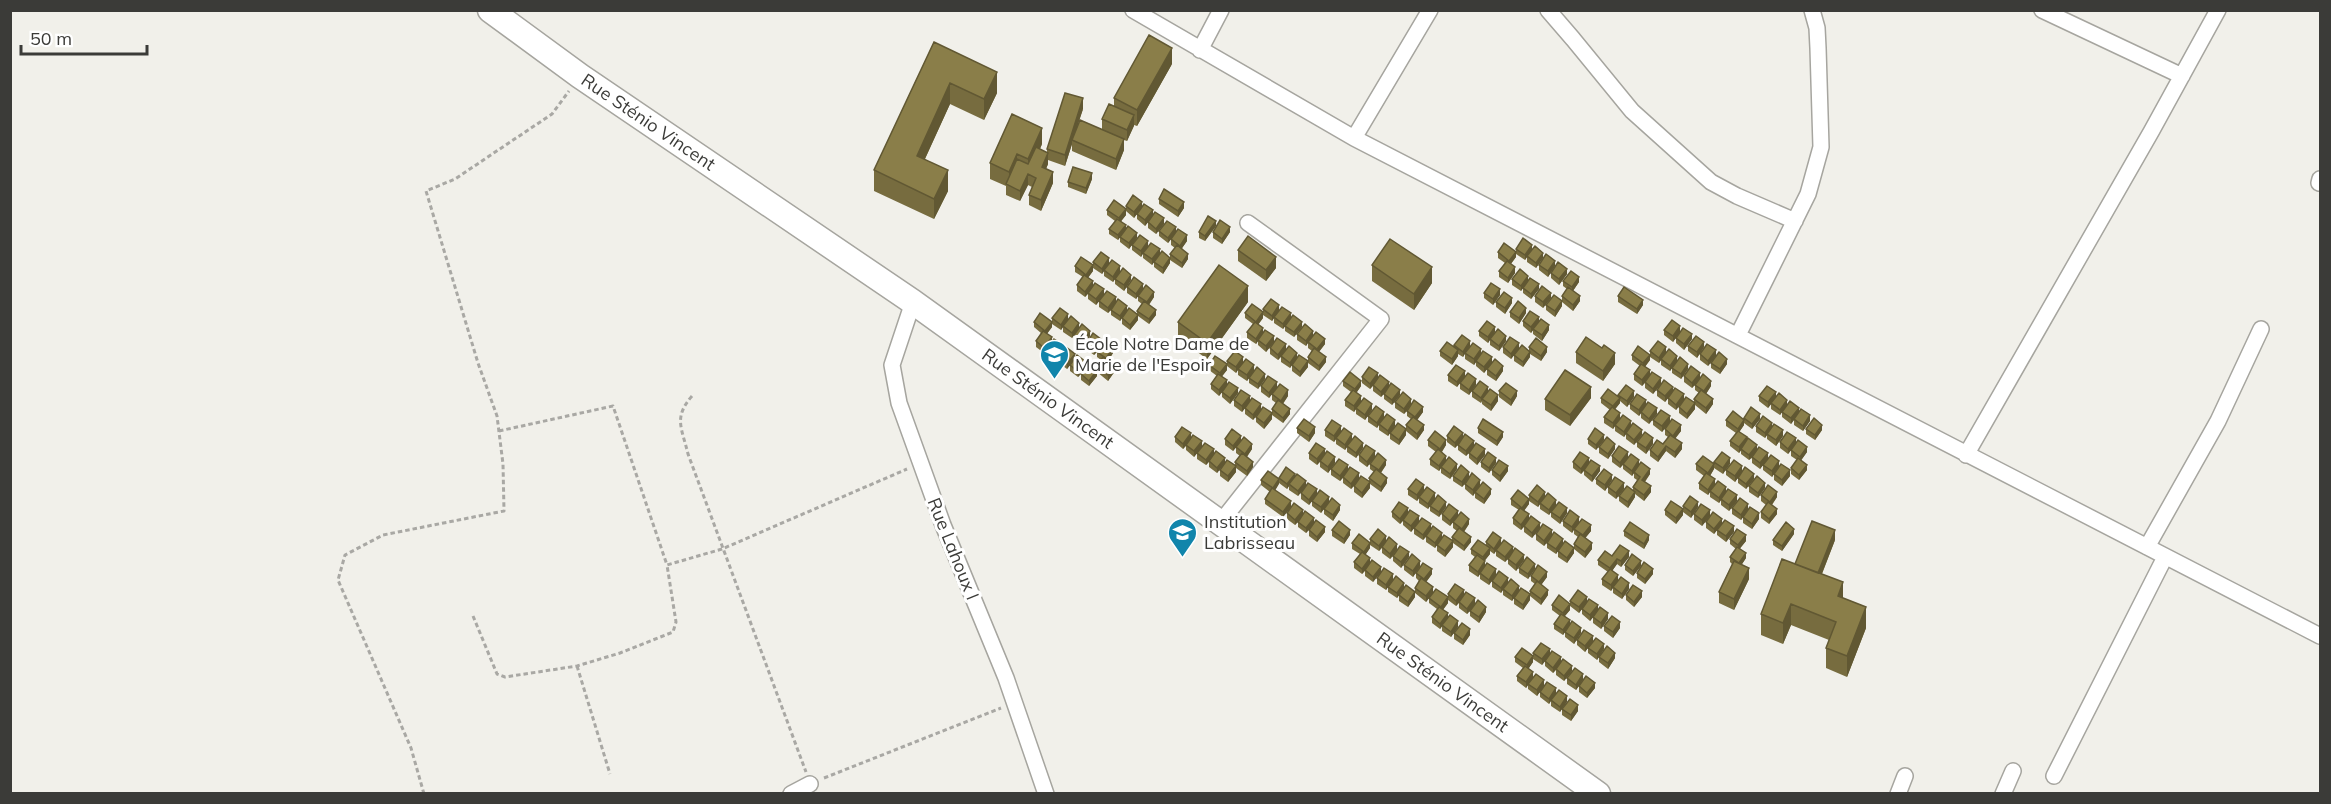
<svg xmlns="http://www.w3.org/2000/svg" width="2331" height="804" viewBox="0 0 2331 804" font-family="Mulish,sans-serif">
<rect width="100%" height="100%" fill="#f1f0ea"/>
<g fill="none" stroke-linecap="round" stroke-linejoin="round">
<defs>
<path id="minor" d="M1133,10L1354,138L2320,636
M1548,10L1573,39L1632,111L1711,182L1737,196L1795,221
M2042,10L2182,76
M1200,50L1221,10
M1354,138L1430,10
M2319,183L2320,179
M913,302L892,365L899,403L943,525L1006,678L1046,794
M1738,335L1808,194L1821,147L1818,48L1817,28L1812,10
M1966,455L2151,132L2218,10
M1220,523L1381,319L1248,223
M2147,547L2218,421L2261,329
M2054,776L2165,557
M791,794L810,784
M1898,794L1905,776
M2003,794L2013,771"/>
<g id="primary">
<path id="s1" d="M490,10L580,76L913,302L1598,794"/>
</g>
</defs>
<use href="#minor" stroke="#a6a59f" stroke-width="18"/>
<use href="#primary" stroke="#a6a59f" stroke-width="27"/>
<path stroke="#a9a8a4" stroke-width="3" stroke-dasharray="4.5 3" stroke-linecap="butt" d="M692,396C673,418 682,428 688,454L806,772
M499,431L613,406L667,565L722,549L907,469
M473,616L497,674L505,677L577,666L620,653L673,632L676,622L667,565
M577,666L610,774
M824,778L1001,708
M424,794L411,748L338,580L345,555L383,535L504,511L503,464L497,416L478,363L426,191L455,179L552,114L569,91"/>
<use href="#minor" stroke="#fff" stroke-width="15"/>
<use href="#primary" stroke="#fff" stroke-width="24"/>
</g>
<path fill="#776c3f" d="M934,42L997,93L984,120L950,104L925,159L948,191L934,219L874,191V170Z
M1172,64L1137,126L1134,125L1127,141L1124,140V150L1116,170L1072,151V144L1065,166L1048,160V164L1046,169L1053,183L1041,211L1029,205V195L1032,187L1028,185L1020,201L1006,195V186L990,179V163L1042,144L1040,149L1047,152V149L1083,109L1077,126L1102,130V119L1114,106V98Z
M1092,179L1086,194L1068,187V182Z
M1159,199L1184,208L1178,217L1159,204Z
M1126,206L1142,207L1164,224L1156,234L1148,228V222L1145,226L1137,219V214L1134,218L1126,211Z
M1107,210L1126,215L1121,221L1126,229L1137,238L1129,249L1120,242V237L1118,240L1109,234V229L1115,221L1107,215Z
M1216,226L1205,241L1199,238V232Z
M1159,231L1176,233L1187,241L1182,248L1188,259L1182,268L1170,260V263L1163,274L1154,267V262L1152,265L1143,258V253L1141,257L1132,250V245L1148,246L1160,254L1170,258V254L1175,248L1171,245V239L1168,243L1159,236Z
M1213,232H1230L1222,244L1213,238Z
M1516,249L1532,250L1543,258L1536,268L1527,262V257L1525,260L1516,254Z
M1238,250L1276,268L1266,281L1238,261Z
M1498,252L1516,257L1511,264L1515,273L1508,283L1499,277V271L1505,263L1498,258Z
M1093,262L1109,264L1131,280L1124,291L1115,284V279L1113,282L1104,276V271L1102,274L1093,268Z
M1372,265L1432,283L1414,310L1372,281Z
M1539,265L1555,266L1548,277L1539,270Z
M1075,266L1093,271L1088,278L1093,286L1104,295L1096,305L1088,299V294L1085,297L1077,291V285L1083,277L1075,272Z
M1551,273L1567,274L1559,285L1551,278Z
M1512,279L1528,281L1539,289L1531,299L1523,293V288L1521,291L1512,285Z
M1563,281L1579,282L1573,291L1580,301L1573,311L1562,302V306L1555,317L1546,310V305L1562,301V296L1567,289L1563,286Z
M1127,287L1143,289L1136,299L1127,293Z
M1484,293L1500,295L1493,305L1484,298Z
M1138,296L1154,297L1149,305L1156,315L1149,324L1138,316V320L1130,330L1122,324V318L1120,321L1111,315V310L1108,313L1099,307V301L1116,303L1127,311L1137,314V311L1142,304L1138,301Z
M1535,296L1551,298L1543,308L1535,302Z
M1618,296L1643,305L1637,314L1618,302Z
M1248,302L1207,359L1178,338V322Z
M1496,302L1512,303L1505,314L1496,307Z
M1263,309L1279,310L1302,327L1294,337L1285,331V326L1283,329L1274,323V318L1272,321L1263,315Z
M1510,312L1526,313L1519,324L1510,317Z
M1245,313L1263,318L1258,325L1263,333L1274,342L1266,352L1258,345V341L1256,344L1247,338V332L1253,324L1245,318Z
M1052,318L1068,320L1090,336L1083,347L1074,340V335L1072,338L1063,332V327L1061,330L1052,324Z
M1523,321H1539L1549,330L1542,341L1533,334V330L1531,333L1523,326Z
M1034,322L1052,327L1047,334L1052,342L1063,345L1055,361L1047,354V350L1044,353L1036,347V341L1041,333L1034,327Z
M1664,330L1680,332L1692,339L1684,350L1676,343V338L1680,332L1673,342L1664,335Z
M1479,331L1495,332L1488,343L1479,336Z
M1297,334L1313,336L1325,344L1319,352L1326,362L1319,371L1308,363V367L1300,377L1292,371V365L1290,368L1281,362V357L1278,360L1270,354V348L1286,350L1297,358L1308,361V357L1312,351L1308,348V342L1306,346L1297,340Z
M1490,339L1506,341L1499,351L1490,345Z
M1086,344L1102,345L1113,353L1108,361L1115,371L1108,381L1097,372V376L1089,386L1081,380V374L1078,377L1070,371V365L1067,369L1059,363V357L1075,359L1086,367L1096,370V367L1101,360L1097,357V352L1094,355L1086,349Z
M1454,345L1470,346L1481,353L1503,371L1496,381L1487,375V369L1484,373L1476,366V362L1474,365L1465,359V353L1463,357L1458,354V356L1452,365L1440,356V351L1454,347Z
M1688,346L1704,347L1697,358L1688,351Z
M1503,347L1519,349L1511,359L1503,353Z
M1529,347L1547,352L1541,361L1530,354V357L1523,367L1514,361V355L1529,351Z
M1602,348L1615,364L1603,381L1576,363V352Z
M1650,351L1666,353L1688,369L1681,379L1672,373V368L1674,365L1670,371L1661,365V360L1659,363L1650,357Z
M1700,354L1716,356L1708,366L1700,360Z
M1632,355L1650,360L1645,367L1650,375L1661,384L1653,394L1645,388V383L1642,386L1634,380V374L1640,366L1632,360Z
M1227,361L1243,362L1265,379L1258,389L1249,383V378L1252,373L1247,381L1238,375V369L1236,373L1227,366Z
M1711,363L1727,364L1720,374L1711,368Z
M1209,365L1227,370L1222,376L1227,385L1238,393L1230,404L1222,397V392L1219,396L1211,389V384L1217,376L1209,370Z
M1465,371L1457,387L1448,381V375Z
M1684,376L1700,378L1711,386L1706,394L1713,404L1706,414L1695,405V409L1687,419L1679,413V407L1694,403V399L1699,393L1695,390V385L1692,388L1684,382Z
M1362,377L1378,378L1400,395L1392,405L1384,399V394L1381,397L1373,391V386L1370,389L1362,383Z
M1343,381L1361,386L1356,393L1361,401L1372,410L1365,420L1356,414V409L1354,412L1345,406V400L1351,392L1343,386Z
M1460,383L1476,385L1469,395L1460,389Z
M1261,386L1277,388L1269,398L1261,392Z
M1657,390L1673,392L1665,402L1657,396Z
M1472,391H1488L1498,401L1491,411L1482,404V401L1481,403L1472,397Z
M1499,391L1517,396L1511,406L1499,397Z
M1272,394L1288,396L1283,404L1290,414L1283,423L1272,415V419L1264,429L1256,422V417L1272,413V409L1276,403L1272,400Z
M1618,395L1634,397L1627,407L1620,401V403L1615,409L1620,418L1631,426L1642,435L1634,445L1626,439V434L1624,437L1615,431V426L1613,429L1604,423V417L1610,410L1601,403V398L1618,397Z
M1759,396L1776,398L1810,421L1803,431L1794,425V420L1791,424L1782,417V412L1780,415L1771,409V404L1768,408L1759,401Z
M1591,398L1570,426L1545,410V399Z
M1668,398L1684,400L1676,410L1668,404Z
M1234,400L1250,402L1242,412L1234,406Z
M1395,402L1411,404L1423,412L1417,420L1424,430L1417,440L1406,431V435L1399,445L1390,439V433L1406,429V425L1411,419L1407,416V411L1404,414L1395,408Z
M1630,404L1646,405L1657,414L1649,424L1641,418V413L1639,416L1630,409Z
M1245,408L1261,410L1253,420L1245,414Z
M1384,412L1377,428L1368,422V416Z
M1744,418L1760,419L1752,429L1744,423V425L1739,432L1747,441L1757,450L1779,466L1790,476L1782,486L1774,480V474L1772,477L1763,470V465L1760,469L1752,463V458L1749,460L1741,454V450L1739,453L1730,446V441L1736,433L1726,426V420L1744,419Z
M1653,420L1670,422L1662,432L1653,425Z
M1379,424L1395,426L1388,436L1379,430Z
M1756,426L1772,427L1783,436L1776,446L1767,439V435L1765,438L1756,432Z
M1297,428L1315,433L1309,442L1297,433Z
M1478,428L1503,437L1497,446L1478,433Z
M1665,429L1681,431L1675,439L1682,449L1675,458L1666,451L1658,462L1650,456V450L1663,444L1668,437L1665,435Z
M1806,429L1822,430L1815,440L1806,434Z
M1325,430L1341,431L1363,448L1356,458L1347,452V447L1345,450L1336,444V439L1334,442L1325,436Z
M1447,436L1463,438L1485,455L1477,465L1469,458V453L1466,456L1458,450V445L1455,448L1447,442Z
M1175,437L1191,438L1202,447L1194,457L1186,450V446L1183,449L1175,442Z
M1225,439L1241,441L1252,449L1247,457L1253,467L1247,476L1236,468V472L1228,482L1220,476V470L1224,464L1217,473L1209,467V462L1206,465L1197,459V453L1214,455L1225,463L1235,466V462L1240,456L1236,453V447L1240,443L1233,451L1225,445Z
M1588,439L1604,440L1596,450L1588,444Z
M1428,440L1446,445L1442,452L1446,461L1457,469L1450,479L1441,473V468L1439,471L1430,465V459L1436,452L1428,446Z
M1637,442L1653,444L1646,454L1637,447Z
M1780,442L1796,444L1807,452L1801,460L1807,470L1799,480L1791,474V468L1797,460L1791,456V450L1792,449L1788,454L1780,448Z
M1599,447L1615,449L1608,459L1599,453Z
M1309,453L1325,454L1335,463L1328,473L1320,467V462L1317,465L1309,459Z
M1359,455L1375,457L1367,467L1359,461Z
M1612,456L1628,457L1650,474L1645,482L1651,492L1644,501L1635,494V497L1628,508L1619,501V496L1633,490V487L1637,480L1634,478V473L1632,476L1623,469V465L1620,468L1612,462Z
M1730,458L1723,474L1714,468V462Z
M1481,462L1496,463L1489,473L1481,467Z
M1573,462L1589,463L1600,471L1592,482L1584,475V471L1581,474L1573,468Z
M1370,464L1386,465L1381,473L1387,483L1381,492L1370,484V488L1362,498L1354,492V486L1351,489L1343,483V478L1340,481L1331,475V469L1348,471L1359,479L1369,482V478L1374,472L1370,469Z
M1696,464L1714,469L1710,476L1715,484L1737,501L1729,511L1721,505V500L1719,503L1710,497V492L1708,495L1699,489V483L1704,476L1696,470Z
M1492,470L1508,471L1500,482L1492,475Z
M1726,470L1742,472L1735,482L1726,475Z
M1453,476L1469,477L1491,494L1484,504L1475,498V493L1473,496L1465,489V484L1462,487L1453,481Z
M1295,477L1306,486L1298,496L1289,490V486L1287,489L1279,483L1275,490L1291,507L1283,517L1265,504V499L1270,492L1261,485V480Z
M1738,478L1754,479L1746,489L1738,483Z
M1596,479L1612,480L1605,491L1596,484Z
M1749,486L1765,488L1758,498L1749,492Z
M1608,487L1624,489L1616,499L1608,493Z
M1408,489L1424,490L1446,507L1439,517L1430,511V506L1428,509L1419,503V498L1417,501L1408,495Z
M1301,493L1317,495L1329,502L1321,513L1312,506V501L1309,505L1301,499Z
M1529,495L1545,497L1567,513L1560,524L1551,517V512L1549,515L1540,509V504L1538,507L1529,501Z
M1761,495L1777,497L1772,505L1777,514L1769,524L1761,518V512L1766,505L1761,501Z
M1511,499L1529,504L1524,511L1529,519L1540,528L1532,538L1524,532V527L1521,530L1513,524V518L1519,510L1511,505Z
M1683,506L1698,507L1691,518L1683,512V515L1676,524L1665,515V510L1683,509Z
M1732,508L1748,510L1741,520L1732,514Z
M1324,509L1340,510L1333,521L1324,514Z
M1392,512L1408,513L1419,522L1411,532L1403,525V521L1400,524L1392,517Z
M1287,513L1303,515L1325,532L1317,542L1309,536V530L1306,533L1298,527V522L1295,525L1287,519Z
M1442,514L1458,516L1469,524L1464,532L1471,542L1464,551L1453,543V547L1445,557L1437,551V545L1435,548L1426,542V537L1423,540L1414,534V528L1431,530L1442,538L1452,541V537L1457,531L1453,528V522L1450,526L1442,520Z
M1694,514L1710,516L1702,526L1694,520Z
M1743,517L1759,519L1752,529L1743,523Z
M1563,521L1579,522L1591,531L1585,538L1592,549L1585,558L1574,549V553L1567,563L1558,557V551L1556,554L1547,548V543L1549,540L1544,546L1536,540V534L1552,536L1563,544L1574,547V544L1578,537L1574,534V529L1572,533L1563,526Z
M1706,522L1734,532L1726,542L1717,535V530L1714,534L1706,528Z
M1332,530L1350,535L1344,544L1332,536Z
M1624,531L1649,540L1644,549L1624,536Z
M1794,534L1782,551L1773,545V540Z
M1370,539L1386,541L1409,557L1401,568L1393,561V556L1390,559L1382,553V548L1379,551L1370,545Z
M1730,539L1746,541L1740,548L1746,558L1741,565L1749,579L1734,610L1719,603V592L1732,564L1730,562V557L1736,549L1730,544Z
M1835,540L1822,574L1843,598L1866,628L1847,677L1826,668V648L1829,640L1791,625L1783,644L1761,635V614L1795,564Z
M1486,542L1501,544L1524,560L1516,571L1508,564V559L1505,562L1496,556V551L1494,554L1490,551V554L1484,561L1485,566L1496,575L1489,585L1480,579V574L1478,577L1469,571V565L1475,557L1471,554V549L1486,545Z
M1352,543L1370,548L1365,555L1370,563L1381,572L1373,582L1365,576V571L1362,574L1354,568V562L1360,554L1352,549Z
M1612,556L1629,557L1621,567L1617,564L1612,571L1618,580L1629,589L1622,599L1613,593V587L1611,591L1602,585V579L1608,572L1598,565V560Z
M1404,565L1420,566L1432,574L1426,582L1433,593L1426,602L1415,593V597L1408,607L1399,601V595L1404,589L1397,598L1388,592V587L1386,590L1377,584V578L1393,580L1404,588L1415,591V588L1419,581L1416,578V573L1420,567L1413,577L1404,570Z
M1625,565L1641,566L1633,576L1625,570Z
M1519,568L1535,569L1528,579L1519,573Z
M1637,573L1653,574L1645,584L1637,578Z
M1531,576L1547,577L1541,585L1548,595L1541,605L1530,596V600L1523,610L1514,604V598L1512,601L1503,595V589L1501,593L1492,587V581L1508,583L1519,591L1530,594V591L1535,584L1531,581Z
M1448,594L1464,596L1486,612L1479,623L1470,616V611L1467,614L1459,608V603L1456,606L1448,600Z
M1626,595L1642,597L1634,607L1626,600Z
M1429,598L1448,603L1443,610L1448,618L1458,627L1451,637L1442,631V626L1440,629L1432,623V617L1437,609L1429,603Z
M1570,601L1587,602L1608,619L1601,629L1593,623V617L1594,616L1590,621L1582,614V609L1579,613L1570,606Z
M1552,605L1570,610L1565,616L1570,624L1581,633L1574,644L1565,637V632L1563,635L1554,629V624L1560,616L1552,610Z
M1604,626L1620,628L1613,638L1604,631Z
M1454,633L1470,635L1463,645L1454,639Z
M1577,640L1593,641L1604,649L1597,660L1588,653V648L1590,645L1585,652L1577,645Z
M1533,653L1550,654L1572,671L1564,681L1556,675V670L1553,673L1545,666V661L1542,665L1533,659Z
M1515,657L1533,662L1528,669L1533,677L1544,686L1537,696L1528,689V685L1526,688L1517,681V676L1523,668L1515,662Z
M1599,657L1615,658L1608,669L1599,662Z
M1567,678L1595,688L1587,698L1579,692V686L1576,690L1567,684Z
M1540,692L1556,693L1567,696L1560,712L1551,706V700L1549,704L1540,697Z
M1562,709L1578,711L1571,721L1562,715Z"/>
<path fill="#615833" d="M1172,48V64L1137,126V110Z
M997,72V93L984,120V99Z
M950,83V104L917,176V156Z
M1083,98V109L1073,140H1072V144L1065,166V155Z
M1134,115V126L1127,141V130Z
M1042,128V144L1028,175V159Z
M1124,139V150L1116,170V159Z
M1048,153V164L1042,178V167Z
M1017,154V170L1009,186V172Z
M948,170V191L934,219V199Z
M1053,172V183L1041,211V200Z
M1092,173V179L1086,194V188Z
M1028,174V185L1020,201V191Z
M1142,202V207L1134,218V212Z
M1184,202V208L1178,217V211Z
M1126,209V215L1119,224V218Z
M1153,210V216L1145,226V220Z
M1164,218V224L1156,234V229Z
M1216,221V226L1205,241V236Z
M1126,225V230L1118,240V235Z
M1176,227V233L1168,243V238Z
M1230,227V232L1222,244V239Z
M1137,233V238L1129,249V243Z
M1187,235V241L1180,251V246Z
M1148,241V246L1141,257V251Z
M1532,245V250L1525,260V255Z
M1160,249V254L1152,265V259Z
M1516,252V257L1509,266V261Z
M1543,253V258L1536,268V263Z
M1188,254V259L1182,268V263Z
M1276,257V268L1266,281V270Z
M1109,258V264L1102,274V269Z
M1170,258V263L1163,274V268Z
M1555,261V266L1548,277V271Z
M1093,265V271L1086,280V275Z
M1120,266V272L1113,282V277Z
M1432,267V283L1414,310V294Z
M1515,267V273L1508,283V278Z
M1567,269V274L1559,285V279Z
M1131,275V280L1124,291V285Z
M1528,276V281L1521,291V286Z
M1579,277V282L1572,292V287Z
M1093,281V287L1085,297V292Z
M1143,284V289L1136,299V294Z
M1539,284V289L1531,299V294Z
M1248,286V302L1207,359V343Z
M1104,289V295L1096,305V299Z
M1500,289V295L1493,305V299Z
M1154,292V297L1147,307V302Z
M1551,293V298L1543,308V302Z
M1580,296V301L1573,311V305Z
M1116,297V303L1108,313V308Z
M1512,298V303L1505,314V308Z
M1643,300V305L1637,314V309Z
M1562,301V306L1555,317V311Z
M1279,305V311L1272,321V316Z
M1127,306V311L1120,321V316Z
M1526,308V313L1519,324V318Z
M1156,310V315L1149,324V319Z
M1263,312V318L1256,327V322Z
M1291,313V319L1283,329V324Z
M1068,314V320L1061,330V325Z
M1138,315V320L1130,330V325Z
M1539,317V322L1531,333V327Z
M1052,322V327L1045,336V331Z
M1302,322V327L1294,337V332Z
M1079,323V328L1072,338V333Z
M1549,325V330L1542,341V335Z
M1680,326V332L1673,342V336Z
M1495,327V332L1488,343V337Z
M1263,328V334L1256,344V339Z
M1090,331V336L1083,347V341Z
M1313,331V336L1306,346V341Z
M1692,334V339L1684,350V344Z
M1274,336V342L1266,352V346Z
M1506,336V341L1499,351V346Z
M1052,337V343L1044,353V348Z
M1325,339V344L1317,354V349Z
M1102,340V345L1094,355V350Z
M1470,341V346L1463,357V352Z
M1704,342V347L1697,358V352Z
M1519,343V349L1511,359V354Z
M1286,344V350L1278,360V355Z
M1063,345V351L1055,361V356Z
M1547,347V352L1541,361V356Z
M1666,347V353L1659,363V358Z
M1113,348V353L1106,364V358Z
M1481,349V355L1474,365V359Z
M1458,350V356L1452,365V359Z
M1716,350V356L1708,366V361Z
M1530,352V357L1523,367V362Z
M1297,353V358L1290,368V363Z
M1615,353V364L1603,381V371Z
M1075,354V359L1067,369V364Z
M1650,355V360L1643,369V363Z
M1677,356V361L1670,371V366Z
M1243,357V363L1236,373V367Z
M1326,357V362L1319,371V366Z
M1492,357V363L1484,373V367Z
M1727,359V364L1720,374V369Z
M1308,361V367L1300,377V372Z
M1086,362V367L1078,377V372Z
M1227,364V370L1220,379V373Z
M1688,364V369L1681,379V374Z
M1254,365V371L1247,381V375Z
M1115,366V371L1108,381V375Z
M1503,366V371L1496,381V376Z
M1097,370V376L1089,386V381Z
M1650,370V376L1642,386V380Z
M1465,371V377L1457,387V382Z
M1378,373V379L1370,389V384Z
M1700,373V378L1692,388V383Z
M1265,374V379L1258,389V384Z
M1661,378V384L1653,394V389Z
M1476,379V385L1469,395V390Z
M1227,380V386L1219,396V390Z
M1361,381V386L1355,395V389Z
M1711,381V386L1704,397V391Z
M1277,382V388L1269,398V393Z
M1389,382V387L1381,397V392Z
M1488,387V393L1482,399L1481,403V398Z
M1591,387V398L1570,426V415Z
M1673,387V392L1665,402V396Z
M1238,388V393L1230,404V398Z
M1288,390V396L1281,406V401Z
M1400,390V395L1392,405V400Z
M1517,391V396L1511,406V400Z
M1634,391V397L1627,407V401Z
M1776,392V398L1768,408V402Z
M1684,394V400L1676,410V405Z
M1498,395V401L1491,411V405Z
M1250,396V402L1242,412V406Z
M1361,396V402L1354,412V406Z
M1620,398V403L1613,412V406Z
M1411,399V404L1404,414V409Z
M1713,399V404L1706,414V408Z
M1646,400V406L1639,416V410Z
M1787,400V405L1780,415V410Z
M1695,403V409L1687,419V414Z
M1261,404V410L1253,420V415Z
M1372,404V410L1365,420V415Z
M1423,407V412L1415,423V417Z
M1657,408V414L1649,424V419Z
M1799,408V413L1791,424V418Z
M1290,409V414L1283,423V418Z
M1384,412V418L1377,428V423Z
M1272,413V419L1264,429V423Z
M1620,413V419L1613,429V423Z
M1760,414V419L1752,429V424Z
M1810,415V421L1803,431V426Z
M1670,416V422L1662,432V426Z
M1395,420V426L1388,436V431Z
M1744,420V425L1738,434V429Z
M1631,421V427L1624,437V432Z
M1772,423V428L1765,438V433Z
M1424,425V430L1417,440V434Z
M1681,425V431L1673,441V436Z
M1822,425V430L1815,440V435Z
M1341,426V432L1334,442V436Z
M1315,427V433L1309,442V436Z
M1406,429V435L1399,445V440Z
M1642,430V435L1634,445V440Z
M1783,430V436L1776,446V440Z
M1503,432V437L1497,446V441Z
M1191,433V439L1183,449V444Z
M1463,433V438L1455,448V443Z
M1352,434V440L1345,450V445Z
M1604,435V440L1596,450V445Z
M1241,436V441L1233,451V446Z
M1747,437V443L1739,453V447Z
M1653,438V444L1646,454V448Z
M1796,438V444L1788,454V449Z
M1446,440V445L1440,454V449Z
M1202,441V447L1194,457V451Z
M1474,441V446L1466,456V451Z
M1363,443V448L1356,458V453Z
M1682,443V449L1675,458V452Z
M1252,444V449L1245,459V454Z
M1615,444V449L1608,459V454Z
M1757,445V450L1749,460V455Z
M1666,446V451L1658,462V457Z
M1807,447V452L1800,462V457Z
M1214,449V455L1206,465V460Z
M1325,449V455L1317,465V459Z
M1485,449V455L1477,465V459Z
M1375,451V457L1367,467V462Z
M1628,452V458L1620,468V463Z
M1768,453V459L1760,469V463Z
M1446,456V461L1439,471V466Z
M1335,457V463L1328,473V467Z
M1225,458V463L1217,473V468Z
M1496,458V463L1489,473V468Z
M1589,458V464L1581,474V469Z
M1730,458V464L1723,474V468Z
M1386,460V465L1379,475V470Z
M1639,460V466L1632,476V471Z
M1779,461V467L1772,477V471Z
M1253,462V467L1247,476V471Z
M1457,464V469L1450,479V474Z
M1714,464V469L1708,479V473Z
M1348,465V471L1340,481V476Z
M1807,465V470L1799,480V475Z
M1236,466V472L1228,482V476Z
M1508,466V471L1500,482V476Z
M1600,466V471L1592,482V476Z
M1742,466V472L1735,482V476Z
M1650,469V474L1642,485V480Z
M1790,470V476L1782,486V480Z
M1469,472V477L1462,487V482Z
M1359,473V479L1351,489V484Z
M1295,474V479L1289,484V486L1287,489V484Z
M1754,474V479L1746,489V484Z
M1612,475V480L1605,491V485Z
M1387,478V483L1381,492V487Z
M1279,479V484L1273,494V488Z
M1715,479V485L1708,495V490Z
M1480,480V485L1473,496V490Z
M1306,481V486L1298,496V491Z
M1370,482V488L1362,498V493Z
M1624,483V489L1616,499V493Z
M1765,483V488L1758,498V493Z
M1424,485V491L1417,501V495Z
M1651,486V492L1644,501V495Z
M1726,487V493L1719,503V498Z
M1317,489V495L1309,505V500Z
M1491,489V494L1484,504V499Z
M1545,492V497L1538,507V502Z
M1635,492V497L1628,508V502Z
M1777,492V497L1770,507V502Z
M1435,493V499L1428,509V504Z
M1737,495V501L1729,511V505Z
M1329,497V502L1321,513V507Z
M1529,499V504L1522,513V508Z
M1556,500V505L1549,515V510Z
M1291,501V507L1283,517V512Z
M1446,502V507L1439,517V512Z
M1698,502V507L1691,518V512Z
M1748,504V510L1741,520V515Z
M1340,505V510L1333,521V515Z
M1408,508V514L1400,524V519Z
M1567,508V513L1560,524V518Z
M1683,509V515L1676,524V518Z
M1777,509V514L1769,524V519Z
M1303,510V515L1295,525V520Z
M1710,510V516L1702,526V520Z
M1458,511V516L1450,526V521Z
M1759,513V519L1752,529V524Z
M1529,514V520L1521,530V525Z
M1419,516V522L1411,532V526Z
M1579,517V522L1572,533V527Z
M1314,518V523L1306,533V528Z
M1469,519V524L1462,534V529Z
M1722,519V524L1714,534V529Z
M1540,523V528L1532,538V533Z
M1431,524V530L1423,540V535Z
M1591,525V531L1583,541V535Z
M1734,526V532L1726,542V536Z
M1325,527V532L1317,542V537Z
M1794,529V534L1782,551V546Z
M1350,530V535L1344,544V539Z
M1552,530V536L1544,546V541Z
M1835,530V540L1817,586V575Z
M1442,533V538L1435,548V543Z
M1649,535V540L1644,549V544Z
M1746,535V541L1738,551V545Z
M1386,536V541L1379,551V546Z
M1471,537V542L1464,551V546Z
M1501,538V544L1494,554V549Z
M1563,539V544L1556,554V549Z
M1453,541V547L1445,557V551Z
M1370,543V548L1364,557V552Z
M1592,543V549L1585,558V552Z
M1397,544V549L1390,559V554Z
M1513,547V552L1505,562V557Z
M1490,548V554L1483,563V557Z
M1574,548V553L1567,563V558Z
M1629,551V557L1621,567V561Z
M1409,552V557L1401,568V562Z
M1746,553V558L1739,569V563Z
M1524,555V560L1516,571V565Z
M1370,558V564L1362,574V569Z
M1617,559V564L1610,574V568Z
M1420,561V566L1413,577V571Z
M1485,561V567L1478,577V572Z
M1641,561V566L1633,576V571Z
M1535,564V569L1528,579V574Z
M1381,567V572L1373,582V577Z
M1749,568V579L1734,610V599Z
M1432,569V574L1424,585V579Z
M1496,569V575L1489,585V580Z
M1653,569V574L1645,584V579Z
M1547,572V577L1539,588V582Z
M1393,574V580L1386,590V585Z
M1618,575V581L1611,591V585Z
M1508,578V583L1501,593V588Z
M1843,582V603L1838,596Z
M1404,583V588L1397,598V593Z
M1629,583V589L1622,599V594Z
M1519,586V591L1512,601V596Z
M1433,587V593L1426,602V596Z
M1464,590V596L1456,606V601Z
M1548,590V595L1541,605V599Z
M1642,591V597L1634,607V602Z
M1415,592V597L1408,607V602Z
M1530,594V600L1523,610V605Z
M1448,597V603L1441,612V607Z
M1587,597V602L1579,613V607Z
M1475,598V604L1467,614V609Z
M1570,604V610L1563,618V613Z
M1791,604V625L1783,644V623Z
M1598,605V611L1590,621V615Z
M1486,607V612L1479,623V617Z
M1866,607V628L1847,677V656Z
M1448,613V619L1440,629V624Z
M1608,613V619L1601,629V623Z
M1570,620V625L1563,635V630Z
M1458,621V627L1451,637V632Z
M1620,622V628L1613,638V632Z
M1581,628V633L1574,644V638Z
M1470,629V635L1463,645V640Z
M1593,636V641L1585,652V646Z
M1604,644V649L1597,660V654Z
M1550,649V655L1542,665V659Z
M1615,653V658L1608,669V663Z
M1533,656V662L1527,671V665Z
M1561,657V663L1553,673V668Z
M1572,666V671L1564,681V676Z
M1533,672V678L1526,688V682Z
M1583,674V680L1576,690V685Z
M1544,680V686L1537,696V690Z
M1595,683V688L1587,698V693Z
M1556,688V694L1549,704V699Z
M1567,696V702L1560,712V707Z
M1578,705V711L1571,721V715Z"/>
<path fill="#8a7e49" stroke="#615833" stroke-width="1.5" d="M1149,35L1172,48L1137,110L1114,98Z
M934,42L997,72L984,99L950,83L917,156L948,170L934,199L874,170Z
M1065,93L1083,98L1065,155L1047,149Z
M1109,104L1134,115L1127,130L1102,119Z
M1012,114L1042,128L1028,159L1017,154L1009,172L990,163Z
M1080,120L1124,139L1116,159L1072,140Z
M1036,147L1048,153L1042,167L1053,172L1041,200L1029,195L1036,178L1028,174L1020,191L1006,184L1017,159L1028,164Z
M1073,167L1092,173L1086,188L1068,182Z
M1164,189L1184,202L1178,211L1159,199Z
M1133,195L1142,202L1134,212L1126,206Z
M1114,200L1126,209L1119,218L1107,210Z
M1144,204L1153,210L1145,220L1137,214Z
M1155,212L1164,218L1156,229L1148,222Z
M1208,216L1216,221L1205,236L1199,232Z
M1117,219L1126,225L1118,235L1109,229Z
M1220,220L1230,227L1222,239L1213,232Z
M1167,221L1176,227L1168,238L1159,231Z
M1128,226L1137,233L1129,243L1120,237Z
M1178,229L1187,235L1180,246L1171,239Z
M1140,235L1148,241L1141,251L1132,245Z
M1248,236L1276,257L1266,270L1238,250Z
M1523,238L1532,245L1525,255L1516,249Z
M1390,239L1432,267L1414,294L1372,265Z
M1151,243L1160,249L1152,259L1143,253Z
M1504,243L1516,252L1509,261L1498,252Z
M1177,245L1188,254L1182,263L1170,254Z
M1535,246L1543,253L1536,263L1527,256Z
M1162,251L1170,258L1163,268L1154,262Z
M1101,252L1109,258L1102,269L1093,262Z
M1546,254L1555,261L1548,271L1539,265Z
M1081,257L1093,265L1086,275L1075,266Z
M1112,260L1120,266L1113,277L1104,270Z
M1507,261L1515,267L1508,278L1499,271Z
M1558,262L1567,269L1559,279L1551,273Z
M1219,265L1248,286L1207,343L1178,322Z
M1123,268L1131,275L1124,285L1115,279Z
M1520,269L1528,276L1521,286L1512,279Z
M1571,271L1579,277L1572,287L1563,281Z
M1084,275L1093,281L1085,292L1077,285Z
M1134,277L1143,284L1136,294L1127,287Z
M1530,278L1539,284L1531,294L1523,288Z
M1095,283L1104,289L1096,299L1088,293Z
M1491,283L1500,289L1493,299L1484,293Z
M1146,285L1154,292L1147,302L1138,296Z
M1542,286L1551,293L1543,302L1535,296Z
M1568,287L1580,296L1573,305L1562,296Z
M1624,287L1643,300L1637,309L1618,296Z
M1107,291L1116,297L1108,308L1099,301Z
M1504,292L1512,298L1505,308L1496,302Z
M1554,295L1562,301L1555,311L1546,305Z
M1118,299L1127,306L1120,316L1111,310Z
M1271,299L1279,305L1272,316L1263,309Z
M1144,301L1156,310L1149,319L1137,311Z
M1518,301L1526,308L1519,318L1510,312Z
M1252,304L1263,312L1256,322L1245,313Z
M1282,307L1291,313L1283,324L1274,317Z
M1060,308L1068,314L1061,325L1052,318Z
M1129,308L1138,315L1130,325L1122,318Z
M1530,311L1539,317L1531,327L1523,321Z
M1040,313L1052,322L1045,331L1034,322Z
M1293,315L1302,322L1294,332L1285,326Z
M1071,316L1079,323L1072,333L1063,326Z
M1541,319L1549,325L1542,335L1533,329Z
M1672,320L1680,326L1673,336L1664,330Z
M1487,321L1495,327L1488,337L1479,331Z
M1255,322L1263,328L1256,339L1247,332Z
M1082,324L1090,331L1083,341L1074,335Z
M1305,324L1313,331L1306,341L1297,334Z
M1683,328L1692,334L1684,344L1676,338Z
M1498,329L1506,336L1499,346L1490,339Z
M1265,330L1274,336L1266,346L1258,340Z
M1043,331L1052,337L1044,348L1036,341Z
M1316,332L1325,339L1317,349L1308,342Z
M1093,333L1102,340L1094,350L1086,344Z
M1462,335L1470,341L1463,352L1454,345Z
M1696,336L1704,342L1697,352L1688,346Z
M1510,337L1519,343L1511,354L1503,347Z
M1586,337L1602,348L1604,345L1615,353L1603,371L1576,352Z
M1277,338L1286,344L1278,355L1270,348Z
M1536,338L1547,347L1541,356L1529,347Z
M1054,339L1063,345L1055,356L1047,349Z
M1658,341L1666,347L1659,358L1650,351Z
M1105,342L1113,348L1106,358L1097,352Z
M1447,342L1458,350L1452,359L1440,351Z
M1473,343L1481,349L1474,359L1465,353Z
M1707,344L1716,350L1708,361L1700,354Z
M1522,345L1530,352L1523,362L1514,355Z
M1289,346L1297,353L1290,363L1281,356Z
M1638,346L1650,355L1643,363L1632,355Z
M1066,347L1075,354L1067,364L1059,357Z
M1314,348L1326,357L1319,366L1308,357Z
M1669,349L1677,356L1670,366L1661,359Z
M1235,351L1243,357L1236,367L1227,361Z
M1483,351L1492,357L1484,367L1476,361Z
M1719,352L1727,359L1720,369L1711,363Z
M1077,355L1086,362L1078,372L1070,365Z
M1299,355L1308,361L1300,372L1292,365Z
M1215,356L1227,364L1220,373L1209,365Z
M1103,357L1115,366L1108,375L1096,367Z
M1680,357L1688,364L1681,374L1672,368Z
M1246,359L1254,365L1247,375L1238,369Z
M1495,359L1503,366L1496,376L1487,369Z
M1088,364L1097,370L1089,381L1081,374Z
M1641,364L1650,370L1642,380L1634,374Z
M1456,365L1465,371L1457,382L1448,375Z
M1691,366L1700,373L1692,383L1684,376Z
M1257,367L1265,374L1258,384L1249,378Z
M1369,367L1378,373L1370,384L1362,377Z
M1565,370L1591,387L1570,415L1545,399Z
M1350,372L1361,381L1355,389L1343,381Z
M1652,372L1661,378L1653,389L1645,382Z
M1468,373L1476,379L1469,390L1460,383Z
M1218,374L1227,380L1219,390L1211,384Z
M1703,374L1711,381L1704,391L1695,385Z
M1380,375L1389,382L1381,392L1373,385Z
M1268,376L1277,382L1269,393L1261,386Z
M1664,380L1673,387L1665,396L1657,390Z
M1480,381L1488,387L1481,398L1472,391Z
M1229,382L1238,388L1230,398L1222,392Z
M1391,383L1400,390L1392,400L1384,394Z
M1506,383L1517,391L1511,400L1499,391Z
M1280,384L1288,390L1281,401L1272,394Z
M1626,385L1634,391L1627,401L1618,395Z
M1767,386L1776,392L1768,402L1759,396Z
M1675,388L1684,394L1676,405L1668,398Z
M1490,389L1498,395L1491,405L1482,399Z
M1608,389L1620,398L1613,406L1601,398Z
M1241,390L1250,396L1242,406L1234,400Z
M1353,390L1361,396L1354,406L1345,400Z
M1701,390L1713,399L1706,408L1694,399Z
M1403,392L1411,399L1404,409L1395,402Z
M1779,393L1787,400L1780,410L1771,403Z
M1637,394L1646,400L1639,410L1630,404Z
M1686,397L1695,403L1687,414L1679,407Z
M1252,398L1261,404L1253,415L1245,408Z
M1364,398L1372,404L1365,415L1356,408Z
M1278,400L1290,409L1283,418L1272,409Z
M1414,400L1423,407L1415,417L1407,411Z
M1790,401L1799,408L1791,418L1782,412Z
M1648,402L1657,408L1649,419L1641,412Z
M1376,406L1384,412L1377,423L1368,416Z
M1263,407L1272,413L1264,423L1256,417Z
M1612,407L1620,413L1613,423L1604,417Z
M1751,407L1760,414L1752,424L1744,418Z
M1801,409L1810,415L1803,426L1794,419Z
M1661,410L1670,416L1662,426L1653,420Z
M1733,411L1744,420L1738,429L1726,420Z
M1387,414L1395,420L1388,431L1379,424Z
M1623,415L1631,421L1624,432L1615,425Z
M1763,416L1772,423L1765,433L1756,426Z
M1413,417L1424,425L1417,434L1406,425Z
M1814,418L1822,425L1815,435L1806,429Z
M1304,419L1315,427L1309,436L1297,428Z
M1483,419L1503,432L1497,441L1478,428Z
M1672,419L1681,425L1673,436L1665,429Z
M1332,420L1341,426L1334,436L1325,430Z
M1398,423L1406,429L1399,440L1390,433Z
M1633,423L1642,430L1634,440L1626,433Z
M1774,424L1783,430L1776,440L1767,434Z
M1454,426L1463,433L1455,443L1447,436Z
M1182,427L1191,433L1183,444L1175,437Z
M1344,428L1352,434L1345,445L1336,438Z
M1595,428L1604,435L1596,445L1588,439Z
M1232,429L1241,436L1233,446L1225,439Z
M1435,431L1446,440L1440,449L1428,440Z
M1738,431L1747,437L1739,447L1730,441Z
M1645,432L1653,438L1646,448L1637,442Z
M1787,432L1796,438L1788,449L1780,442Z
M1465,434L1474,441L1466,451L1458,445Z
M1193,435L1202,441L1194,451L1186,445Z
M1670,435L1682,443L1675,452L1666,446L1658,457L1650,450L1657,440L1663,444Z
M1355,436L1363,443L1356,453L1347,446Z
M1244,437L1252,444L1245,454L1236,447Z
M1607,437L1615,444L1608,454L1599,447Z
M1748,438L1757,445L1749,455L1741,449Z
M1798,440L1807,447L1800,457L1791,450Z
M1205,443L1214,449L1206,460L1197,453Z
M1316,443L1325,449L1317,459L1309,453Z
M1476,443L1485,449L1477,459L1469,453Z
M1366,445L1375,451L1367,462L1359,455Z
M1619,446L1628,452L1620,463L1612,456Z
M1759,447L1768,453L1760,463L1752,457Z
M1438,449L1446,456L1439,466L1430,459Z
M1216,451L1225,458L1217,468L1209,461Z
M1327,451L1335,457L1328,467L1320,461Z
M1488,452L1496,458L1489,468L1481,462Z
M1580,452L1589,458L1581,469L1573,462Z
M1722,452L1730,458L1723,468L1714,462Z
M1242,453L1253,462L1247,471L1235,462Z
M1378,453L1386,460L1379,470L1370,464Z
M1631,454L1639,460L1632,471L1623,464Z
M1771,455L1779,461L1772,471L1763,465Z
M1703,456L1714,464L1708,473L1696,464Z
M1449,457L1457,464L1450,474L1441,467Z
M1798,458L1807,465L1799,475L1791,468Z
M1339,459L1348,465L1340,476L1331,469Z
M1227,460L1236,466L1228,476L1220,470Z
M1499,460L1508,466L1500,476L1492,470Z
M1591,460L1600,466L1592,476L1584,470Z
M1734,460L1742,466L1735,476L1726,470Z
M1641,462L1650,469L1642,480L1651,486L1644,495L1633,487L1640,477L1634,472Z
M1781,464L1790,470L1782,480L1774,474Z
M1461,465L1469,472L1462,482L1453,476Z
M1286,467L1295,474L1287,484L1279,478Z
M1350,467L1359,473L1351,484L1343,477Z
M1745,467L1754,474L1746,484L1738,478Z
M1376,469L1387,478L1381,487L1369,478Z
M1604,469L1612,475L1605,485L1596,479Z
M1268,471L1279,479L1273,488L1261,480Z
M1472,473L1480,480L1473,490L1465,484Z
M1706,473L1715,479L1708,490L1699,483Z
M1297,474L1306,481L1298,491L1289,484Z
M1361,476L1370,482L1362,493L1354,486Z
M1757,476L1765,483L1758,493L1749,486Z
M1615,477L1624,483L1616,493L1608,487Z
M1416,479L1424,485L1417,495L1408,489Z
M1718,481L1726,487L1719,498L1710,491Z
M1483,482L1491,489L1484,499L1475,492Z
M1308,483L1317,489L1309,500L1301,493Z
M1537,485L1545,492L1538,502L1529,495Z
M1768,485L1777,492L1770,502L1761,495Z
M1627,486L1635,492L1628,502L1619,496Z
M1427,487L1435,493L1428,504L1419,497Z
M1272,488L1291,501L1283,512L1265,499Z
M1728,489L1737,495L1729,505L1721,499Z
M1320,490L1329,497L1321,507L1312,501Z
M1518,490L1529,499L1522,508L1511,499Z
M1548,493L1556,500L1549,510L1540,503Z
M1438,495L1446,502L1439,512L1430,506Z
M1690,496L1698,502L1691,512L1683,506Z
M1332,498L1340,505L1333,515L1324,509Z
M1740,498L1748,504L1741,515L1732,508Z
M1671,501L1683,509L1676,518L1665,510Z
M1399,502L1408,508L1400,519L1392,512Z
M1559,502L1567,508L1560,518L1551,512Z
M1768,502L1777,509L1769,519L1761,512Z
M1294,503L1303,510L1295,520L1287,513Z
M1449,504L1458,511L1450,521L1442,514Z
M1701,504L1710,510L1702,520L1694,514Z
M1750,507L1759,513L1752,524L1743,517Z
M1520,508L1529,514L1521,525L1513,518Z
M1410,510L1419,516L1411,526L1403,520Z
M1570,510L1579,517L1572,527L1563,521Z
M1305,511L1314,518L1306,528L1298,522Z
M1461,512L1469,519L1462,529L1453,522Z
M1713,512L1722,519L1714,529L1706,522Z
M1531,516L1540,523L1532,533L1524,526Z
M1422,518L1431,524L1423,535L1414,528Z
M1582,519L1591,525L1583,535L1574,529Z
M1316,520L1325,527L1317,537L1309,530Z
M1725,520L1734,526L1726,536L1717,530Z
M1339,521L1350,530L1344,539L1332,530Z
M1812,521L1835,530L1818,573L1795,564Z
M1630,522L1649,535L1644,544L1624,531Z
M1786,522L1794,529L1782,546L1773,540Z
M1543,524L1552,530L1544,541L1536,534Z
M1433,526L1442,533L1435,543L1426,536Z
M1459,528L1471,537L1464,546L1452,537Z
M1378,529L1386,536L1379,546L1370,539Z
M1737,529L1746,535L1738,545L1730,539Z
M1493,532L1501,538L1494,549L1486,542Z
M1554,532L1563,539L1556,549L1547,543Z
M1359,534L1370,543L1364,552L1352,543Z
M1580,534L1592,543L1585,552L1574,544Z
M1444,535L1453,541L1445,551L1437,545Z
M1389,537L1397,544L1390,554L1382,547Z
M1478,540L1490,548L1483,557L1471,549Z
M1504,540L1513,547L1505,557L1496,550Z
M1565,541L1574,548L1567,558L1558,551Z
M1620,545L1629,551L1621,561L1617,559L1610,568L1598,560L1605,551L1612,556Z
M1400,546L1409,552L1401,562L1393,556Z
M1737,547L1746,553L1739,563L1730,557Z
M1515,548L1524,555L1516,565L1508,559Z
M1362,552L1370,558L1362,569L1354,562Z
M1412,554L1420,561L1413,571L1404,565Z
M1632,554L1641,561L1633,571L1625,565Z
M1477,555L1485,561L1478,572L1469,565Z
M1527,557L1535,564L1528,574L1519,568Z
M1782,559L1843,582L1838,596L1866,607L1847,656L1826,648L1836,622L1791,604L1783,623L1761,614Z
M1372,560L1381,567L1373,577L1365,570Z
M1734,561L1749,568L1734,599L1719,592Z
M1644,562L1653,569L1645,579L1637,573Z
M1423,563L1432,569L1424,579L1416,573Z
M1487,563L1496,569L1489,580L1480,573Z
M1538,565L1547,572L1539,582L1531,576Z
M1384,568L1393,574L1386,585L1377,578Z
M1610,569L1618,575L1611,585L1602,579Z
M1499,571L1508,578L1501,588L1492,581Z
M1396,576L1404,583L1397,593L1388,587Z
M1621,577L1629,583L1622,594L1613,587Z
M1421,578L1433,587L1426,596L1415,588Z
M1511,579L1519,586L1512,596L1503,589Z
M1537,581L1548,590L1541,599L1530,591Z
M1455,584L1464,590L1456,601L1448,594Z
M1406,585L1415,592L1408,602L1399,595Z
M1633,585L1642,591L1634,602L1626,595Z
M1521,588L1530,594L1523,605L1514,598Z
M1436,589L1448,597L1441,607L1429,598Z
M1578,590L1587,597L1579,607L1570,601Z
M1466,592L1475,598L1467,609L1459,602Z
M1559,595L1570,604L1563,613L1552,605Z
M1589,599L1598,605L1590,615L1582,609Z
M1478,600L1486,607L1479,617L1470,611Z
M1439,607L1448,613L1440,624L1432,617Z
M1600,607L1608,613L1601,623L1593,617Z
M1561,614L1570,620L1563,630L1554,624Z
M1450,615L1458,621L1451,632L1442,625Z
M1612,616L1620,622L1613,632L1604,626Z
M1572,621L1581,628L1574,638L1565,632Z
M1462,623L1470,629L1463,640L1454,633Z
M1584,630L1593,636L1585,646L1577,640Z
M1596,638L1604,644L1597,654L1588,648Z
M1541,643L1550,649L1542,659L1533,653Z
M1607,646L1615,653L1608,663L1599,657Z
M1522,648L1533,656L1527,665L1515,657Z
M1552,651L1561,657L1553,668L1545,661Z
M1563,659L1572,666L1564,676L1556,669Z
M1525,666L1533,672L1526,682L1517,676Z
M1575,668L1583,674L1576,685L1567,678Z
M1536,674L1544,680L1537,690L1528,684Z
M1586,676L1595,683L1587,693L1579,686Z
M1547,682L1556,688L1549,699L1540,692Z
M1559,690L1567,696L1560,707L1551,700Z
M1570,699L1578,705L1571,715L1562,709Z"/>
<defs>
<symbol id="school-pin" viewBox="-11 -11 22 30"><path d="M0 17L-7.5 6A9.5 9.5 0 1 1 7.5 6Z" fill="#1185ab" stroke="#fff"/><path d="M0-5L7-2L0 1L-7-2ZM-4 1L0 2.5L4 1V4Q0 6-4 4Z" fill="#fff"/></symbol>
</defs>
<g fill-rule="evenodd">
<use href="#school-pin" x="1038" y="338" width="33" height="45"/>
<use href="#school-pin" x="1166" y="516" width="33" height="45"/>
</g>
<g text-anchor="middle" stroke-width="6" stroke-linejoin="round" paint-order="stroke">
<g font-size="18" fill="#3b3b38" stroke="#fff">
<text dy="6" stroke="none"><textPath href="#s1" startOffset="194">Rue Sténio Vincent</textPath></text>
<text dy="6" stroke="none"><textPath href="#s1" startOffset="680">Rue Sténio Vincent</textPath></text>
<text transform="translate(953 549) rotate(68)" y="6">Rue Lahoux I</text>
<text dy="6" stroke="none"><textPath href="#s1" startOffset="1166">Rue Sténio Vincent</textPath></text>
</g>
<g font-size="18" fill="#3b3b38" stroke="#fff" text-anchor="start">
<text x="1075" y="350">École Notre Dame de<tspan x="1075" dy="21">Marie de l'Espoir</tspan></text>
<text x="1204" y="528">Institution<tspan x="1204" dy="21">Labrisseau</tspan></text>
</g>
</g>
<rect width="2331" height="804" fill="none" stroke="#3b3b38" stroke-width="24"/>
<path d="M21 45v9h126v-9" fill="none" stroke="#3b3b38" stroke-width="3"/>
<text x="30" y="45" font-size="18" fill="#3b3b38" stroke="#ffffff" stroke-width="4.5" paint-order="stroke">50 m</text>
</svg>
